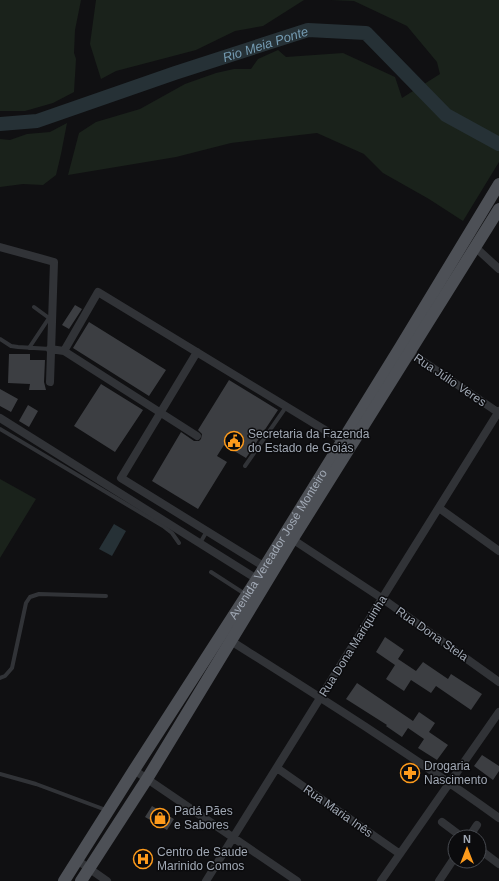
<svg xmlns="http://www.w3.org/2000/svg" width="499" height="881" viewBox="0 0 499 881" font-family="Arial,sans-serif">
<rect width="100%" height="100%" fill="#101012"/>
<path fill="#1a221b" d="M0,0H81L75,30L74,53L76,59L74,92L53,103L25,111H0Z
M96,0H304L263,26L235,31L196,50L116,71L101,79L90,44Z
M331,0H499V162L463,221L429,199L383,173L364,154L317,133L231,143L176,157L68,175L79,133L96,122L140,109L185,84L216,73L234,69H251L258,59L278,50L286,57L343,53L395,77L402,98L440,74L437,62L407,26L354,1Z
M67,123L61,154L56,175L43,185L23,184L0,187V139L10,140L27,134L50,132Z
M0,479L36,499L0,558Z"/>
<path fill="#263136" d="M114,524L126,531L112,556L99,549Z"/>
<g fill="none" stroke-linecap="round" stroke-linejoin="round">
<path stroke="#263136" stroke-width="14" id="s1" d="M0,124L37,121L175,73L308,30L366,33L446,115L499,144"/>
</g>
<path fill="#3c3e42" d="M75,305L82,309L69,329L62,325Z
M89,322L166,370L149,396L73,348Z
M9,354H30V360H45L44,382L46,390H29L30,384L8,383Z
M229,380L278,410L246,458L224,445L217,456L227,462L198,509L152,481L181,432L194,441H199L201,439L202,434L198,430Z
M101,384L143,410L115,452L74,426Z
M0,389L18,399L11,412L0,406Z
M28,405L38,411L29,427L19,421Z
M385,637L404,650L398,659L416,671L423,662L448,679L451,674L482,694L471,710L436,686L431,693L411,680L404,691L386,679L395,665L376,652Z
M357,683L413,721L419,712L435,723L429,732L448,745L437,760L418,748L424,739L408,728L402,737L386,726L387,725L346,699Z
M482,755L499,766V771L493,780L474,766Z
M152,806L174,819L167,830L145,817Z"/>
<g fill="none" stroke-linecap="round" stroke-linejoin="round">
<path stroke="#313337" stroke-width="4" d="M34,307L49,318
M0,339L11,346L18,347L50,349
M29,348L51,315
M0,429L163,526L172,533L179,543
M245,466L286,407
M200,543L207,531
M211,572L245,594
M0,678L5,676L12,668L26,603L30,597L39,594L106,596
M0,774L36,784L106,810"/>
<path stroke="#313337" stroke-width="8" d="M0,247L54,262L50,382
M475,247L499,269
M50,349L64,351L197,436
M405,349L499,413
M64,351L98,292L343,441
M197,352L121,478L265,567
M0,418L257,579
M439,508L499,551
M289,537L383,599L499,682
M231,641C321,698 412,755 499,818
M277,768L400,854
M134,770L297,881
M442,822L462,837
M469,837L477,825
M479,849L499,864
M77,860L107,881
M206,881L499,411
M381,881L499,712
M439,881L455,857"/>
<g stroke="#4d5056" stroke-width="12">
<path id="s2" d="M64,881L134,770L257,579L401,346L499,184"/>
<path d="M81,881L147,779L292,540L499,209"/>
</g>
</g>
<defs>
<symbol id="civic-ring" viewBox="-11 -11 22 22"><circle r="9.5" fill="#0b0b0d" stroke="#fe9b1c" stroke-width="1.5"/><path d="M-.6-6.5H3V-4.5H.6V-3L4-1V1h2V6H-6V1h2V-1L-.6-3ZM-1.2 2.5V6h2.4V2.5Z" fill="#fe9b1c"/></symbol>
<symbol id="pharmacy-ring" viewBox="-11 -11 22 22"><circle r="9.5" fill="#0b0b0d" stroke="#fe9b1c" stroke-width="1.5"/><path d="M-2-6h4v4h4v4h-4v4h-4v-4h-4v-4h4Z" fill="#fe9b1c"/></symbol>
<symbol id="shop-ring" viewBox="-11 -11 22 22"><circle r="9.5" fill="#0b0b0d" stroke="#fe9b1c" stroke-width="1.5"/><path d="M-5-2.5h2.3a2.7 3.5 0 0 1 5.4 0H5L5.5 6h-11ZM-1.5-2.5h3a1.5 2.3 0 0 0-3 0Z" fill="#fe9b1c"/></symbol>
<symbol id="hospital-ring" viewBox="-11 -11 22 22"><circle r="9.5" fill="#0b0b0d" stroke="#fe9b1c" stroke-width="1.5"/><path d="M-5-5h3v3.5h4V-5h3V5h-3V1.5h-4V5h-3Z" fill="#fe9b1c"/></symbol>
</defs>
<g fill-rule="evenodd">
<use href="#civic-ring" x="223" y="430" width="22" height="22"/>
<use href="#pharmacy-ring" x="399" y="762" width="22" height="22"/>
<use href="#shop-ring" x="149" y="807" width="22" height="22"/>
<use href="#hospital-ring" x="132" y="848" width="22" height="22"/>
</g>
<g text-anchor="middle" stroke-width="3" stroke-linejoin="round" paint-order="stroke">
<g font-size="12" fill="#a0a8b4" stroke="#0b0b0d">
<text transform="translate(450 380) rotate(34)" y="4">Rua Júlio Veres</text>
<text dy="4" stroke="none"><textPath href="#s2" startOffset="399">Avenida Vereador José Monteiro</textPath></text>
<text transform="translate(432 634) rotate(35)" y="4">Rua Dona Stela</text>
<text transform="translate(353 646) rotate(-58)" y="4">Rua Dona Mariquinha</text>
<text transform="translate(338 811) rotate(35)" y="4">Rua Maria Inês</text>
</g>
<g font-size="12" fill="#a0a8b4" stroke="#0b0b0d" text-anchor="start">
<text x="248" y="438">Secretaria da Fazenda<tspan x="248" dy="14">do Estado de Goiás</tspan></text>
<text x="424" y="770">Drogaria<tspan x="424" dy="14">Nascimento</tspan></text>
<text x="174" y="815">Padá Pães<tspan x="174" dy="14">e Sabores</tspan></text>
<text x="157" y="856">Centro de Saude<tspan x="157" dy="14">Marinido Comos</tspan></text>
</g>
<g font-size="13" font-style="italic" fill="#749bb2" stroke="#0b0b0d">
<text dy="5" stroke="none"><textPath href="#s1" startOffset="278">Rio Meia Ponte</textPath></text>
</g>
</g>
<g transform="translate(467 849)"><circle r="19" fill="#0b0b0d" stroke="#474a50"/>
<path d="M0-3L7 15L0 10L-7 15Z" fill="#fe9b1c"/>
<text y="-6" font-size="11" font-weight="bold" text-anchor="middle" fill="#a0a8b4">N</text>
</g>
</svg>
